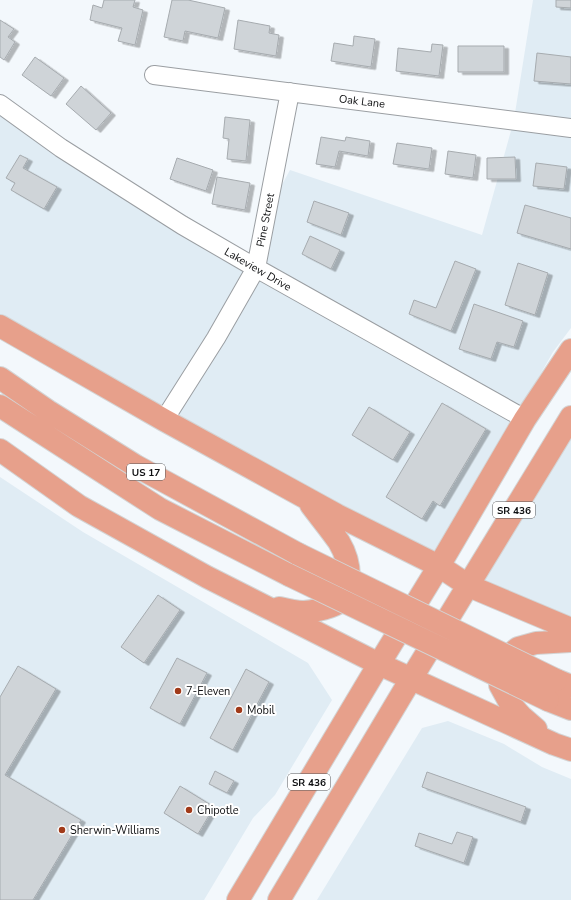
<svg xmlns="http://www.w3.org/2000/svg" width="571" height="900" viewBox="0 0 571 900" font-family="'Nunito Sans',sans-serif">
<defs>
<filter id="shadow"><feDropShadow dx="4.5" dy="2.5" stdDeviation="0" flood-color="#0004"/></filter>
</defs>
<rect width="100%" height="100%" fill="#f3f8fc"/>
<path fill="#e0ecf4" d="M533,0H571V121L515,113Z
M0,113L245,271L209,334L161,410L0,318Z
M512,127L571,135V328L553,352L521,408L264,265L279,190L290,170L482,235Z
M259,279L513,420L434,556L174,418Z
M571,431V622L480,583Z
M0,477L83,532L308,663L332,700L275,795L253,818L204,900H0Z
M448,721L504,744L542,767L571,779V900H317L422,728Z"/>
<path fill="#cfd4d8" stroke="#a6abaf" filter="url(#shadow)" d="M104,0H135L133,7L143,10L135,45L118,41L122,28L90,20L93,5L102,8Z
M172,0H188L225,8L218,38L185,31L183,41L164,37Z
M556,0H571V8L556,7Z
M0,20L14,29L8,37L15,42L4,60L0,57Z
M238,20L270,26L269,33L279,35L276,56L234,49Z
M354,36L375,39L371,67L331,61L334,43L353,46Z
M432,44L443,45L439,76L396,71L398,48L431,52Z
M458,46H504V72H458Z
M537,53L571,57V84L534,81Z
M35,57L64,78L51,96L22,75Z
M81,86L111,113L96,130L66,104Z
M225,117L250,120L246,161L227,159L229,139L223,138Z
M321,137L345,141L346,137L370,141L368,156L339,151L335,167L316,164Z
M397,143L432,148L429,169L393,164Z
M448,151L476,155L473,178L445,174Z
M20,155L28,159L23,168L57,187L44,209L11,190L15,183L6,178Z
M515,157L516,179H487V158Z
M177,158L213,170L206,191L170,179Z
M536,163L567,167L564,189L533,186Z
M217,177L250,183L245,210L212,204Z
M314,201L349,213L341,235L307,222Z
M525,205L571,218V249L517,233Z
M310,236L340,250L331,269L302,254Z
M455,261L476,269L451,331L409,314L414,300L436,308Z
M518,263L548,273L535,315L505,305Z
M474,304L523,321L514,347L497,342L491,359L459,349Z
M442,403L486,429L440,506L433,501L422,519L386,497Z
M369,407L410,432L393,460L352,435Z
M158,595L180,610L144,663L121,647Z
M177,658L207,673L180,724L150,708Z
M18,666L56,689L5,775L81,820L33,900H0V697Z
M246,669L269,682L233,750L210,738Z
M215,771L234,781L227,793L209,784Z
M427,772L526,807L521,822L422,787Z
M180,786L214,807L198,834L164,813Z
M457,832L473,837L464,863L415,846L419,833L452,844Z"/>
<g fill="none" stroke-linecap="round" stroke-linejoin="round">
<defs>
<path id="minor" d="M154,75L571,128
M0,104L61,148L182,225L256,268L525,419
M164,420L216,338L256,268L290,92"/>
<path id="major" d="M0,326L164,420L337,515L439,566L469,586L571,629
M0,378L48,411L136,466L298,554
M0,406L160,509L289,575
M0,450L79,506L207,577L379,664L554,744L571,750
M279,608C287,610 296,612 304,612C314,611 334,608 342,600C348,594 349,585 349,577C349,565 345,552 339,542C330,529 320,517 311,505
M556,680L571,686
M548,700L571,709
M536,729L521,716L511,705L500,685L501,672L504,664L511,654L518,648L536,643L571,641
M238,900L379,664L439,566L525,419L571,350
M279,900L411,679L571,417"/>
</defs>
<use href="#minor" stroke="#9a9ea2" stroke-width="20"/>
<use href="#major" stroke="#d4d4d4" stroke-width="24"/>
<use href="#minor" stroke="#fff" stroke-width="18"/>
<use href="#major" stroke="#e7a08b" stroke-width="22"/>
<defs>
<path id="major-bridge" d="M298,554L556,680
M289,575L548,700"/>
</defs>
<use href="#major-bridge" stroke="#d4d4d4" stroke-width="24" stroke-linecap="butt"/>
<use href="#major-bridge" stroke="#e7a08b" stroke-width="22"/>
</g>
<g fill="#a13a19" stroke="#fff" stroke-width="1.5">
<circle cx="178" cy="691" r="4"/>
<circle cx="239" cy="710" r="4"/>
<circle cx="189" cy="810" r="4"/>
<circle cx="62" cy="830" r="4"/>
</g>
<g text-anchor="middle" stroke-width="4" stroke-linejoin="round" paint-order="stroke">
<g fill="#fff" stroke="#565758" stroke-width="1">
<rect x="127" y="464" width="38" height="16" rx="3"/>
<rect x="493" y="502" width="42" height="16" rx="3"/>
<rect x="288" y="774" width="42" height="16" rx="3"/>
</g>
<g font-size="10" font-weight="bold" fill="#0e0f11">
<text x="146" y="476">US 17</text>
<text x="514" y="514">SR 436</text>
<text x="309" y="786">SR 436</text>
</g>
<g font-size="11" fill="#0e0f11" stroke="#fff">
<text transform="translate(362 101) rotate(7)" y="4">Oak Lane</text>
<text transform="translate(265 220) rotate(-79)" y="4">Pine Street</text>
<text transform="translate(258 269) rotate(30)" y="4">Lakeview Drive</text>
</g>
<g font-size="11" fill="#0e0f11" stroke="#fff" text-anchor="start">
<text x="186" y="695">7-Eleven</text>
<text x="247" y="714">Mobil</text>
<text x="197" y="814">Chipotle</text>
<text x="70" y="834">Sherwin-Williams</text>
</g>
</g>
</svg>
